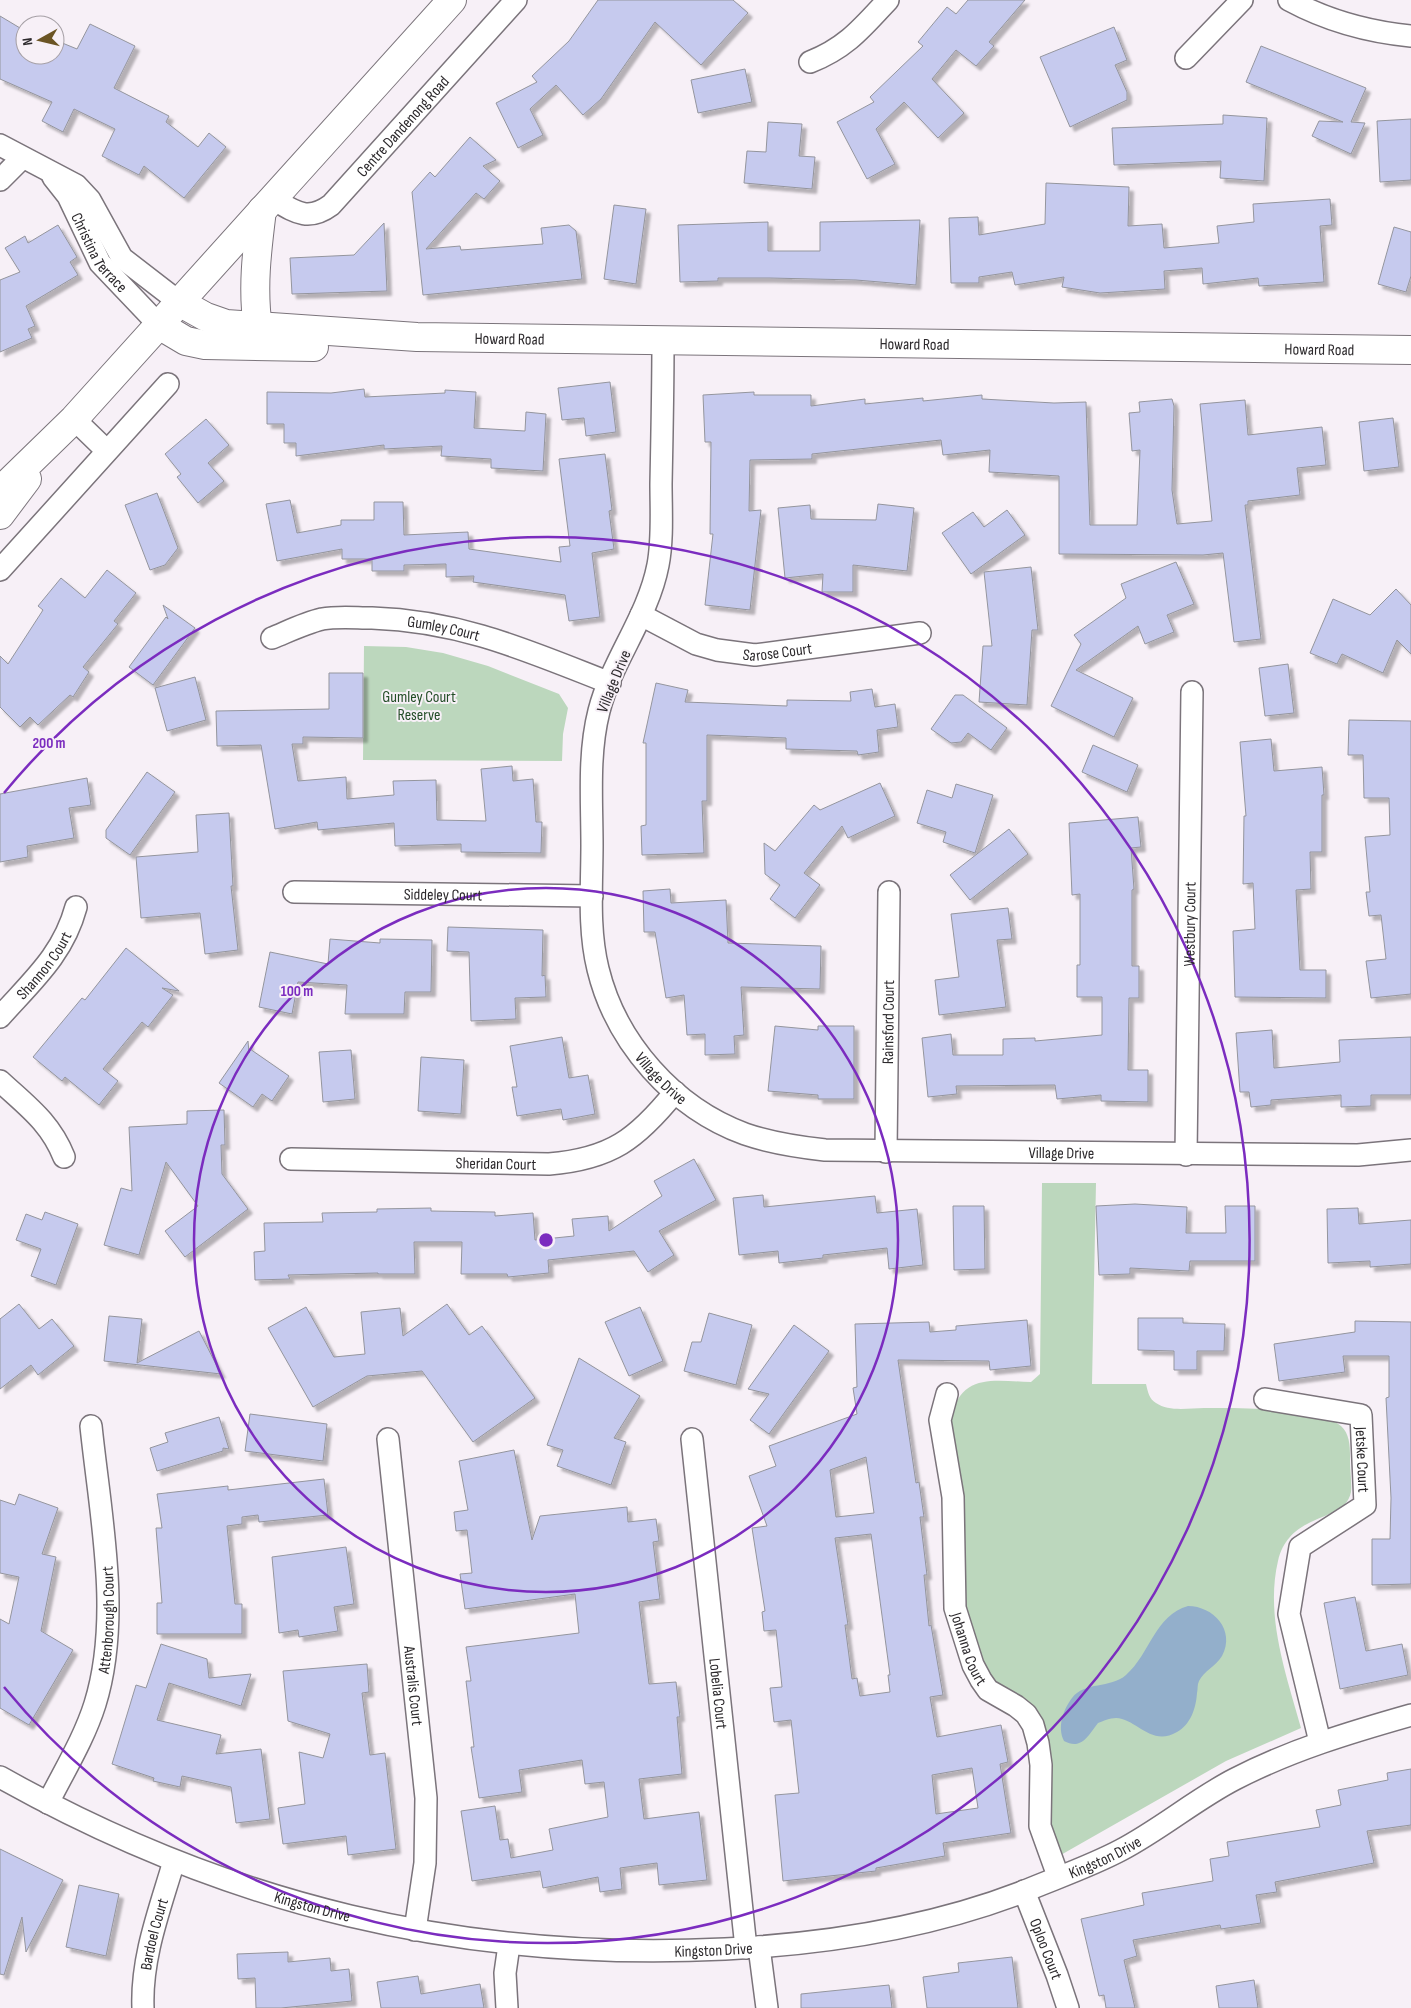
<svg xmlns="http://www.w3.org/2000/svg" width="1411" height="2008" viewBox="0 0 1411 2008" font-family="'Sofia Sans Condensed',sans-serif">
<defs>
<filter id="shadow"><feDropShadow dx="4.5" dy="4.5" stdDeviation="1" flood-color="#0004"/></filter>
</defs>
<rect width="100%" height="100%" fill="#f7f0f7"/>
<path fill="#bcd7bd" d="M364,646L406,647L443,653L488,666L559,694L568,708L563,734L562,761L363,760Z
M1042,1183H1096L1092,1384H1146C1148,1392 1149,1399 1156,1403C1169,1412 1189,1408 1204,1408C1234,1408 1320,1407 1341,1426C1351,1435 1350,1450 1350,1462C1350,1471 1352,1483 1351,1492C1345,1524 1290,1510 1278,1561C1265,1616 1286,1674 1301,1728L1226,1761L1059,1856L1050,1826L1045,1729L1039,1714L1029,1702L998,1688L984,1668L964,1607L962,1587L965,1526L950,1420C961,1372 993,1381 1031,1382L1040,1374Z"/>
<path fill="#93afcb" d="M1188,1606C1213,1606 1236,1630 1222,1656C1216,1666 1204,1671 1199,1681C1197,1685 1198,1689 1197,1693C1196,1708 1191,1724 1177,1732C1151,1747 1137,1719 1116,1718C1110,1718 1103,1721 1098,1723C1089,1734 1082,1751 1064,1741C1057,1727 1063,1710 1072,1698C1085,1681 1110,1689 1126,1675C1150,1654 1155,1615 1188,1606Z"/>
<path fill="#c6caee" stroke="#94959d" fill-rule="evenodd" filter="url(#shadow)" d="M598,0H733L748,13L701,65L655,22L601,99L583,115L556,85L530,109L543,135L518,148L496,103L537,82L532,76L569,41Z
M968,0H1025L989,42L994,46L976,66L956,50L932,79L964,113L938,138L904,102L876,129L895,164L867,179L837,122L874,102L870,97L923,46L918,42L947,7L956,14Z
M0,16L25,31V55H55V40L77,49L90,24L135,46L114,88L169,116L166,122L198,147L209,133L226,147L184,198L144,166L139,175L102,156L115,129L74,109L63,132L42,121L52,102L0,79Z
M1114,27L1127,60L1115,65L1127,92V100L1070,127L1040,57Z
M1261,46L1366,88L1351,122L1365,123L1351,154L1312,136L1319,121L1343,122L1246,82Z
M745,69L752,102L698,113L691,80Z
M1223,115L1267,118L1264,181L1220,178L1221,161L1114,165L1112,128L1223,124Z
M1411,119V180L1380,182L1377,121Z
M768,122L802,124L799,156L815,157L812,189L744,183L747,151L766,152Z
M470,137L496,160L483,166L500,181L484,199L476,193L426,249L460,246L461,250L543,244L541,228L569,225L576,231L582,279L423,295L412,192L430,172L435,177Z
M1046,183L1129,187L1128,226L1162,224L1164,248L1219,243L1217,226L1254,222L1253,204L1330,199L1332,225L1320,226L1324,282L1259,286L1258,278L1203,284L1202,268L1164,271L1165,289L1100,293L1062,287L1064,277L1015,285L1012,272L979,277V283H951L949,218L978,217L979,235L1045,224Z
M614,205L646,209L636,284L604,279Z
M920,220L916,285L856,280L770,278H718V281L680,282L678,225L768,222V251H820V222Z
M384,223L387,291L292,294L290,258L354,255Z
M58,225L77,257L70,262L78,275L26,306L35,326L28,329L32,338L0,352V280L20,272L5,248L25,236L28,243Z
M1394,227L1411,232V276L1406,292L1378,284Z
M610,382L616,432L586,436L584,418L562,420L558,388Z
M364,389L365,397L445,393V390L476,392L474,428L525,431L526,412L546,414L543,471L491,468V459L441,456L442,446L384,449V445L296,456V443H284V424H267V392L331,393Z
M754,392V395H811V406L865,399V404L923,398V401L982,395V399L1054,403L1086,402L1090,525H1137L1140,450L1132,451L1129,413L1140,412L1139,402L1172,399L1174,406L1172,490L1177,524L1212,521L1200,404L1245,400L1248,435L1322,427L1326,465L1297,468L1300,495L1248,501V505H1245L1261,639L1234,642L1223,553L1203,555L1059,554V476L989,472L990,450L943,455L941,440L812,454V459L750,460L749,511L761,510L750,610L705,605L713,534H710L711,442H705L703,395Z
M1393,418L1399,467L1364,471L1359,422Z
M206,419L229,445L208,463L224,481L198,503L177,477L181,474L165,454Z
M605,454L612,510L609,511L614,549L592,553L600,617L569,621L565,595L473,582L474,576L446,577V564L404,565V571H372V559H342V549L277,561L266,504L290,500L297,533L341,525V520H374V502H403L404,535L468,532L469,549L561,562L559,547L570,546L559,459Z
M157,493L178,548L165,565L150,570L125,505Z
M878,504L914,508L907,571L853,565V592H822L823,574L785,578L778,508L810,505L811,519L876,520Z
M1007,510L1025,535L971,574L942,533L973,512L984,527Z
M1176,562L1194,604L1167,615L1174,632L1145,644L1138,626L1076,670L1133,698L1114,737L1051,706L1081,644L1074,635L1126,598L1121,584Z
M1031,567L1038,630H1032L1027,705L979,702L983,646H992L984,572Z
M107,570L136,593L114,621L118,624L83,667L89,672L73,697L70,695L38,725L30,717L20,727L0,707V656L8,664L43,610L38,606L61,578L85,598Z
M1396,589L1411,605V654L1397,640L1383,673L1342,654L1337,664L1310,653L1333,599L1370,615Z
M163,605L195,628L153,685L129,667L166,617L168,619Z
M1288,664L1294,713L1265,716L1259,668Z
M329,673H363V738L303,737V744H292L298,781L346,777L347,799L394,795L393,781L436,780L437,820L486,821L481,769L512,766L513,781L533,779L536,822H542L541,853L461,852V844L395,846L394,823L318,830L317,822L275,829L261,745L217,746L216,711L329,709Z
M195,677L206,720L167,731L155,688Z
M656,683L688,690L685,702L787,706V700L851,701L850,692L872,689L875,707L895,704L898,727L877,730L879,752L858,755L857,751L786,749V738L707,735V801H702L704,853L642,855L641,826L646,825V743H643Z
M955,695H963L1007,728L991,750L968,733L961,742L951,743L931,729Z
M1349,720L1411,721V994L1371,998L1366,961L1386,959L1381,915L1369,916L1366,892H1370L1365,837L1390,835L1389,798H1364L1363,755H1348Z
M1271,739L1274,771L1322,767L1324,795H1322V852H1310L1311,889L1296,890L1300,970H1326V998L1235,997L1233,931L1255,929L1253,883L1243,884L1244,816H1246L1240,742Z
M1093,745L1138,765L1127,792L1082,772Z
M147,772L175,792L130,855L106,838V830Z
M87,778L91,805L69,808L74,838L27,846L28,857L0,862V794Z
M880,783L895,816L848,838L842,826L804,873L820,885L795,918L770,899L780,885L765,874L764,843L775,851L814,805L820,810Z
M956,784L993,795L975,853L943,842L946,832L917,823L927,790L952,798Z
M229,813L233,886H231L238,950L205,954L200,913L141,918L136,857L198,852L196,815Z
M1138,817L1141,847L1131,848L1134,889L1132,890V966H1139V998H1129L1128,1070H1148V1102L1101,1101V1095L1057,1099L1055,1085L956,1086L957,1094L928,1097L922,1038L951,1034L953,1055H1003V1039L1035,1038V1041L1102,1035V997H1077V965H1080V894L1072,895L1069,823Z
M1009,829L1028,854L970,900L950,875Z
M670,889L671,903L726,900L728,943L821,946L820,989L741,987L744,1035L734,1036L735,1054L705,1055V1034L687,1035L684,995L666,998L655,932H644L643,891Z
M1008,908L1012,939L997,940L1006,1007L939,1015L935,980L959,977L951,914Z
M448,927L543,930L542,976L545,975L546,997L515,998L516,1019L471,1021L469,952L447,951Z
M330,939L380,943V939L432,940L431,992H405L404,1014H345L347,985L298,982L292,1014L259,1007L270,952L328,964Z
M126,948L179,991L162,988L173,995L148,1027L142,1022L103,1069L118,1081L99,1105L65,1077L62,1081L33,1057L82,998L85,1000Z
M775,1026L818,1030V1026H854V1099H818V1095L768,1091Z
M1272,1030L1274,1068L1340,1062L1339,1040L1411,1037V1095H1371V1106L1341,1107V1095L1271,1100V1105L1251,1107L1249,1092H1240L1236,1033Z
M562,1037L569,1078L588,1075L595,1114L563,1120L561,1109L517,1116L512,1087H517L510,1046Z
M248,1041L249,1053L250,1049L289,1076L272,1101L262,1094L253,1107L219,1083Z
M351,1050L355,1099L323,1102L319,1052Z
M421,1057L464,1060L461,1114L418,1111Z
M224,1110L225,1145H221L222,1174L248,1209L185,1257L165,1231L198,1206L166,1162L139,1255L104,1245L121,1188L132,1191L129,1127L187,1124V1111Z
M694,1159L716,1200L659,1231L674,1255L648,1272L634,1251L548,1260L549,1273L508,1277L507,1274H461L462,1242H414L415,1274H378V1273L288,1275L290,1279L255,1280L254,1252L265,1251L264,1223L323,1222L322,1213L377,1212V1209L431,1208V1211L495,1212V1216L533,1213L535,1240L574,1236L572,1219L608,1216L609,1231L662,1196L654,1181Z
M763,1195L764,1207L875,1196L877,1213L917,1209L923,1265L889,1269L887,1248L823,1255V1258L779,1263L778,1251L739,1255L733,1198Z
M1135,1204L1187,1207L1186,1233H1226L1225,1206H1255V1261H1190L1189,1271L1130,1268V1274L1099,1275L1096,1206Z
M953,1206H984L985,1269L954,1270Z
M1358,1208L1359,1224L1411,1220V1264L1370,1267V1261L1328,1263L1327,1209Z
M45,1212L78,1224L56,1285L31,1276L41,1249L16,1240L26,1214L42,1220Z
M19,1304L39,1329L52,1319L74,1346L38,1375L31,1365L0,1389V1319Z
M447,1304L469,1335L482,1326L535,1398L473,1442L422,1371L367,1376L313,1407L268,1328L306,1307L334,1357L365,1354L361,1312L400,1308L403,1336Z
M640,1307L663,1361L629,1376L605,1322Z
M709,1313L752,1325L736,1385L684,1371L692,1342H701Z
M109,1316L142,1319L137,1363L199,1331L221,1374L104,1361Z
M1138,1318H1183V1323L1225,1324L1224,1351H1197V1370H1174V1351L1138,1350Z
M1027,1320L1031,1366L990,1370L989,1361L898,1360L916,1483L919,1482L924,1517H920L927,1575H924L929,1626L931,1625L943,1695L930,1697L937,1737L1001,1725L1008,1762L1000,1764L1011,1833L943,1843L945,1856L876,1868V1871L783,1881L775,1795L799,1793L791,1720L774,1722L770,1688L782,1687L776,1630L764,1631L762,1612L765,1611L752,1528L767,1526L749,1476L776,1466L769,1446L857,1414L853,1388L857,1387L855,1324L929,1322L930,1332L956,1330V1326ZM866,1457L874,1513L836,1517L830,1470ZM871,1534L890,1675H888L890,1692L860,1696L857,1678L852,1679L845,1625H848L835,1538ZM972,1768L978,1808L936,1814L932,1775Z
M1355,1321L1411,1322V1584L1372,1585V1539H1390L1391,1498L1386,1398L1389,1397V1356H1343L1345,1372L1279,1381L1274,1344L1355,1332Z
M794,1325L829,1351L769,1434L750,1420L769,1394L748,1389Z
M579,1358L640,1396L614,1438L626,1442L611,1485L557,1466L563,1450L547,1445Z
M250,1414L327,1424L323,1461L245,1451Z
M219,1417L229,1449L223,1448V1451L157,1471L150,1448L168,1442L165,1433Z
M514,1450L532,1540L540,1516L627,1507L628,1522L656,1519L659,1541L653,1542L660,1599L639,1602L649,1684L676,1682L680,1717H677L682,1774L639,1779L644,1819L699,1812L707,1880L659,1885L657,1863L620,1868L622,1889L600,1892L598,1877L543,1888L540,1871L472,1881L461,1811L495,1806L500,1840L508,1839L511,1858L553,1850L549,1829L608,1817L604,1782L585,1784L582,1760L519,1770L522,1792L479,1798L471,1747H474L466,1681H471L466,1647L579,1633L575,1594L465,1609L460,1574L472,1573L467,1530L456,1531L454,1512L468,1510L459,1461Z
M324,1479L328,1515L259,1522L258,1515L242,1517V1524L227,1526L235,1604H242V1634H157V1603H162L156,1528H162L157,1494L228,1486V1490Z
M19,1494L58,1508L42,1554L56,1557L41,1631L73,1650L29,1725L0,1708V1619L9,1624L19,1577L0,1573V1500L15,1505Z
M346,1547L354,1604L334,1607L338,1631L299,1637L298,1630L279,1633L272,1557Z
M1355,1597L1366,1651L1402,1644L1408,1675L1340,1689L1324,1603Z
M161,1644L207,1659L209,1678L251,1674L241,1706L169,1683L157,1720L221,1735L216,1754L261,1749L270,1819L236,1823L231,1787L182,1776L180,1787L153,1781L154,1778L112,1764L136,1685L146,1688Z
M367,1664L369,1692L362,1693L370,1755L385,1753L396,1849L348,1855L346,1836L283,1844L278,1808L305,1804L299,1752L323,1758L330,1734L288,1721L283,1671Z
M1411,1769V1825L1367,1831L1374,1863L1275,1882L1277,1892L1256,1895L1261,1923L1221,1929L1220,1925L1133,1940L1137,1956L1124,1960L1135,2008H1106L1104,1995L1099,1996L1081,1919L1144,1905L1142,1893L1213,1881L1210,1859L1229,1856L1227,1842L1320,1827L1316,1810L1341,1805L1338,1790L1388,1780L1387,1773Z
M0,1849L63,1880L26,1952L22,1917L4,1975L0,1974Z
M79,1885L119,1894L106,1956L66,1947Z
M288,1952V1962L330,1958L331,1971L349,1969L352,2001L281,2008H256L255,1978L238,1979L237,1954Z
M1012,1957L1018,2008H927L923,1977L959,1972L958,1963Z
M418,1976L421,1994L480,1984L484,2008H381L377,1982Z
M1254,1980L1258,2008H1219L1216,1986Z
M889,1985L892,2008H801V1994Z"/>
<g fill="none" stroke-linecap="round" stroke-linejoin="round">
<defs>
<g id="street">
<path d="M1289,0C1326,20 1369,32 1411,36"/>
<path d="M1186,58L1242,0"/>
<path d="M810,62C846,48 862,28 888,0"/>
<path d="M0,145L76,185L90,200L122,258L179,302"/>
<path id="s1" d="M53,177L68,196L100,263L159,325"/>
<path d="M0,180L22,158"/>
<path id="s2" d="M273,199C295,212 308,222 331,205L516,0"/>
<path id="s3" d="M663,340C663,388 662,436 661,484C661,510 663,539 658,565C648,617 612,660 599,711C588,754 592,801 592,845C592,885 588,929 598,969C616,1043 674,1108 745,1134C771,1143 798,1147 825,1150L1358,1155L1411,1150"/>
<path d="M74,419L106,450"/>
<path d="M0,570L168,384"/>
<path id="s4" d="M641,615L696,644L717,650L755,655L920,633"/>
<path id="s5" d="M272,638C289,631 305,623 322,619C338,616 356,618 372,618C462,621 528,651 610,683"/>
<path id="s6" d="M294,892L592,896"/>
<path id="s7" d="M0,1017C32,981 63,955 76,907"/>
<path d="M0,1081C27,1106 50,1122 64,1157"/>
<path id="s8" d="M886,1152L889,892"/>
<path id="s9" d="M1186,1155L1192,692"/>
<path id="s10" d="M291,1159L549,1164C611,1159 637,1139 675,1092"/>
<path id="s11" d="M947,1394L940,1420L953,1497L955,1608L973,1665L981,1680L988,1690L1016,1706L1026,1714L1033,1725L1038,1743L1041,1765L1040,1826L1058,1876"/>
<path id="s12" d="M1265,1399L1361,1415L1365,1505L1300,1547L1289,1614L1320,1742"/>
<path id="s13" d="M388,1439L426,1798L425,1863L415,1930"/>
<path id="s14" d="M692,1439L746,1948"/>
<path id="s15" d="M0,1777C228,1905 463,1962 725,1949C826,1944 930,1928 1025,1891C1056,1878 1091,1866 1121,1850C1161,1829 1196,1799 1235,1779C1291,1750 1351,1732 1411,1715"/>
<path id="s16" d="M48,1803C64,1771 84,1739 95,1704C122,1617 100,1514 91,1426"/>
<path id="s17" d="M1024,1891L1057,1975L1068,2008"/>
<path d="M759,1947L767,2008"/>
<path id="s18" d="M143,2008C141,1957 160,1909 174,1861"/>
<path d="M507,2008L505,1973L509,1945"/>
</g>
<g id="secondary">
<path id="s19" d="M179,302L206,317L226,324L417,337L1411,350"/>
<path d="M159,325L186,341L205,345L314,347"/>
<path d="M258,328C252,288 257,250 262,210"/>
</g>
<path id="primary" d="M0,491L74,419L452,0
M0,515L27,479"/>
</defs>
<use href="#street" stroke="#7b747b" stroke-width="24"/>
<use href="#secondary" stroke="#7b747b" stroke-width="30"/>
<use href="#primary" stroke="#7b747b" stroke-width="30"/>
<use href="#street" stroke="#fff" stroke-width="21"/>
<use href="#secondary" stroke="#fff" stroke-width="28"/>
<use href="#primary" stroke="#fff" stroke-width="28"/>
</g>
<g fill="none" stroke="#7b2cbf" stroke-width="2.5">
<circle cx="546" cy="1240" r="352"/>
<path d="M4 793A703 703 0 1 1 4 1687"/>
</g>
<g text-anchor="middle" stroke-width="4" stroke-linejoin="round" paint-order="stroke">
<g font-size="16" fill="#2c292c" stroke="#f7f0f7">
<text dy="6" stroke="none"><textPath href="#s2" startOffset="170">Centre Dandenong Road</textPath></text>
<text dy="6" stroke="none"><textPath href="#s1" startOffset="89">Christina Terrace</textPath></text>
<text dy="6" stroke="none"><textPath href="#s19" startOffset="336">Howard Road</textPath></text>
<text dy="6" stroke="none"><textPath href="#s19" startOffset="741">Howard Road</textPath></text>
<text dy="6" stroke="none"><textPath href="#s19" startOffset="1146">Howard Road</textPath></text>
<text dy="6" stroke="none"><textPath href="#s5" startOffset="176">Gumley Court</textPath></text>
<text dy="6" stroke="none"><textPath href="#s4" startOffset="145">Sarose Court</textPath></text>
<text transform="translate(613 681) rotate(-68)" y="6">Village Drive</text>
<text dy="6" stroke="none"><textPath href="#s6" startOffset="149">Siddeley Court</textPath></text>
<text dy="6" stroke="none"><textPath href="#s9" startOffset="231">Westbury Court</textPath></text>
<text dy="6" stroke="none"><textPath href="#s7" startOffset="68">Shannon Court</textPath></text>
<text dy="6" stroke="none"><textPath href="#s8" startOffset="130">Rainsford Court</textPath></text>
<text dy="6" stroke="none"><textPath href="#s3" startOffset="770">Village Drive</textPath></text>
<text dy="6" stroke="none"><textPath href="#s3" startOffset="1190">Village Drive</textPath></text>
<text dy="6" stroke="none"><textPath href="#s10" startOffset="205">Sheridan Court</textPath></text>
<text dy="6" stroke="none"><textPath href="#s12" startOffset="142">Jetske Court</textPath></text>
<text dy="6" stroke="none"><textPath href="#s16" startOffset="195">Attenborough Court</textPath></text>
<text dy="6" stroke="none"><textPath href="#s11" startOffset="259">Johanna Court</textPath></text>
<text dy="6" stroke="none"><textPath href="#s13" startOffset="248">Australis Court</textPath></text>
<text dy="6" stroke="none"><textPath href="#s14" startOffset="256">Lobelia Court</textPath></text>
<text dy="6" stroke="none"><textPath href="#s15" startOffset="1149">Kingston Drive</textPath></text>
<text dy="6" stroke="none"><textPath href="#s15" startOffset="339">Kingston Drive</textPath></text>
<text dy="6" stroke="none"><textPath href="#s18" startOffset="75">Bardoel Court</textPath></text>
<text dy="6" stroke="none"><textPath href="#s15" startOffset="744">Kingston Drive</textPath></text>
<text dy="6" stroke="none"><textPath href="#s17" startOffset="62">Oploo Court</textPath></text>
</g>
<g font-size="16" fill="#234d27" stroke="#f7f0f7">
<text x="419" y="702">Gumley Court<tspan x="419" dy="18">Reserve</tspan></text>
</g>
</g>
<circle cx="546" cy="1240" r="8" fill="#7b2cbf" stroke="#f7f0f7" stroke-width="2.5"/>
<g font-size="15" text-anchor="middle" font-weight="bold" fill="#7b2cbf" stroke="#f7f0f7" stroke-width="4" stroke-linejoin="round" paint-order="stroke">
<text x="49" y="748">200 m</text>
<text x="297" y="996">100 m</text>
</g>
<g transform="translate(40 40) rotate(262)"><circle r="24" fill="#f7f0f7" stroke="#a6a0a6"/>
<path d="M0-4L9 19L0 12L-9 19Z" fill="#6b5424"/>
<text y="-8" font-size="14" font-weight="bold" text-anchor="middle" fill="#2c292c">N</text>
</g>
</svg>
